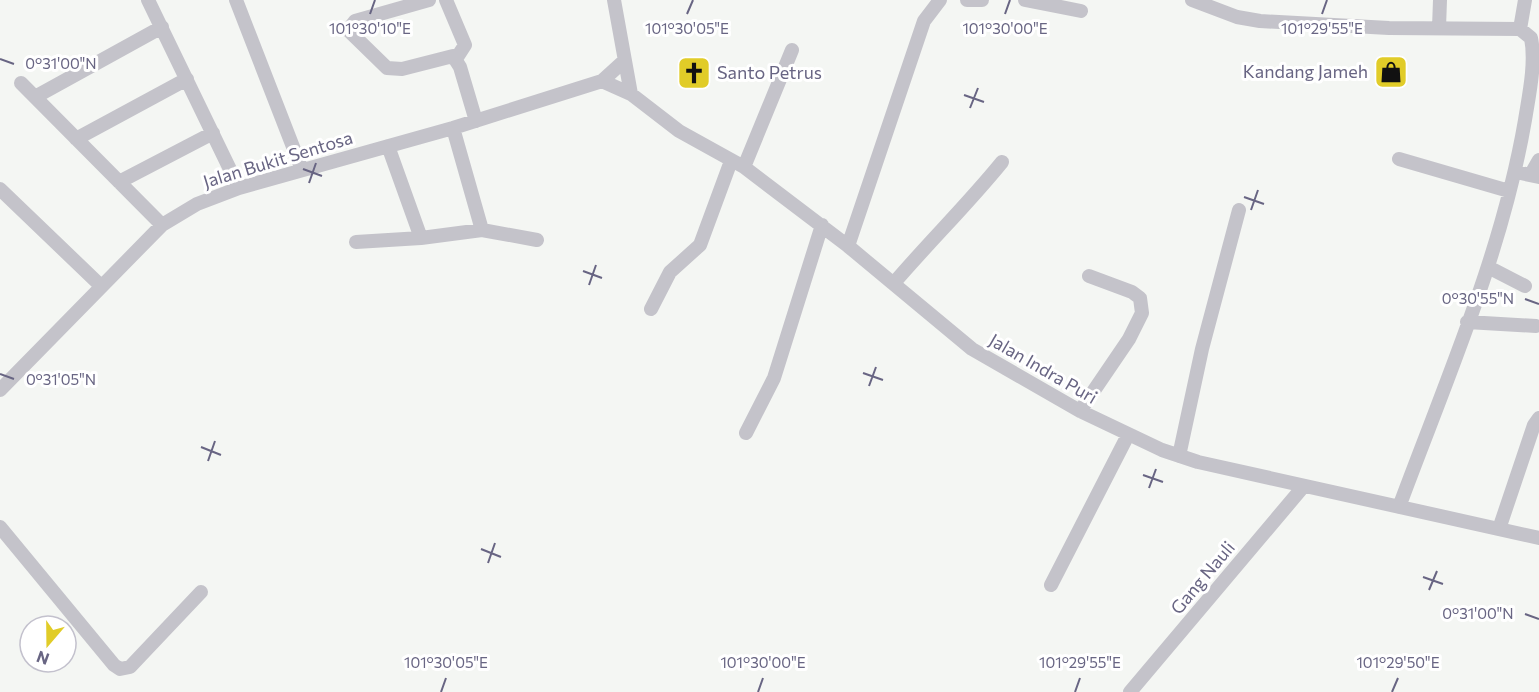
<svg xmlns="http://www.w3.org/2000/svg" width="1539" height="692" viewBox="0 0 1539 692" font-family="Commissioner,sans-serif">
<rect width="100%" height="100%" fill="#f4f6f3"/>
<g fill="none" stroke-linecap="round" stroke-linejoin="round">
<path stroke="#c4c3ca" stroke-width="14" d="M148,0L239,188
M236,0L302,170
M429,0L355,21L348,30L387,68L402,69L453,56L460,67L476,121
M446,0L465,45L456,59
M614,0L631,94
M967,0H982
M1025,0L1081,11
M1192,0L1237,17L1260,21L1389,28L1520,29L1531,38C1536,63 1529,95 1525,120C1502,254 1446,380 1399,507
M1439,28L1440,0
M1520,29L1525,0
M602,81L631,94L679,131L744,167L848,246L972,349L1080,411L1162,450L1198,462L1539,538
M21,83L162,225
M35,97L162,27
M453,128L482,230
M76,139L187,79
M388,146L421,238
M1399,159L1509,191
M744,167L792,50
M1516,172L1539,177
M1531,174L1539,160
M119,182L213,133
M0,189L101,286
M356,242L421,238L482,230L537,240
M848,246L924,21L940,0
M1488,267L1525,286
M894,283C929,242 968,204 1002,162
M651,309L670,272L700,245L731,161
M1467,322L1536,326
M0,390L162,225L197,204L239,188L453,128L602,81L624,61
M1080,411L1129,339L1142,313L1140,298L1132,292L1089,276
M746,433L774,378L822,225
M1179,456L1202,349L1239,210
M0,527L114,665L120,669L130,667L201,592
M1499,529L1534,425L1539,418
M1051,585L1128,435
M1130,692L1303,487"/>
</g>
<path fill="none" stroke="#686583" stroke-width="2" d="M370,14L375,0M687,14L693,0M1005,14L1010,0M1322,14L1327,0M0,59L14,64M964,95L984,102M970,108L978,88M303,169L322,176M309,183L316,163M1244,197L1264,204M1251,210L1258,190M583,271L602,278M589,285L596,265M1525,299L1539,304M863,373L883,380M0,374L14,379M869,386L876,367M201,447L221,455M208,461L215,441M1143,475L1163,482M1149,488L1156,469M481,549L501,557M488,563L495,543M1423,577L1443,584M1429,590L1437,571M1525,614L1539,619M441,692L446,678M758,692L763,678M1075,692L1080,678M1392,692L1398,678"/>
<defs>
<symbol id="shop-square" viewBox="-11 -11 22 22"><rect x="-9" y="-9" width="18" height="18" rx="4" fill="#e1cc28" stroke="#fff"/><path d="M-5-2.5h2.3a2.7 3.5 0 0 1 5.4 0H5L5.5 6h-11ZM-1.5-2.5h3a1.5 2.3 0 0 0-3 0Z" fill="#111"/></symbol>
<symbol id="church-square" viewBox="-11 -11 22 22"><rect x="-9" y="-9" width="18" height="18" rx="4" fill="#e1cc28" stroke="#fff"/><path d="M-1.2-6h2.4v3.5h3.3v2.4h-3.3V6h-2.4V-.1h-3.3v-2.4h3.3Z" fill="#111"/></symbol>
</defs>
<g fill-rule="evenodd">
<use href="#shop-square" x="1372" y="53" width="38" height="38"/>
<use href="#church-square" x="675" y="54" width="38" height="38"/>
</g>
<g text-anchor="middle" stroke-width="6" stroke-linejoin="round" paint-order="stroke">
<g font-size="18" fill="#686583" stroke="#fff" text-anchor="end">
<text x="1368" y="78">Kandang Jameh</text>
<text x="717" y="79" text-anchor="start">Santo Petrus</text>
</g>
<g font-size="18" fill="#686583" stroke="#fff">
<text transform="translate(278 160) rotate(-17)" y="6">Jalan Bukit Sentosa</text>
<text transform="translate(1043 369) rotate(30)" y="6">Jalan Indra Puri</text>
<text transform="translate(1203 578) rotate(-50)" y="6">Gang Nauli</text>
</g>
</g>
<g font-size="15" text-anchor="middle" fill="#686583" stroke="#fff" stroke-width="6" stroke-linejoin="round" paint-order="stroke">
<text x="1005" y="34">101°30'00"E</text>
<text x="1322" y="34">101°29'55"E</text>
<text x="370" y="34">101°30'10"E</text>
<text x="687" y="34">101°30'05"E</text>
<text x="61" y="69">0°31'00"N</text>
<text x="1478" y="304">0°30'55"N</text>
<text x="61" y="385">0°31'05"N</text>
<text x="1478" y="619">0°31'00"N</text>
<text x="446" y="668">101°30'05"E</text>
<text x="763" y="668">101°30'00"E</text>
<text x="1080" y="668">101°29'55"E</text>
<text x="1398" y="668">101°29'50"E</text>
</g>
<g transform="translate(48 644) rotate(200)"><circle r="28" fill="#ffffff" stroke="#c3c1cd" stroke-width="1.5"/>
<path d="M0-4.5L10 22L0 15L-10 22Z" fill="#e1cc28"/>
<text y="-9" font-size="16" font-weight="bold" text-anchor="middle" fill="#686583">N</text>
</g>
</svg>
